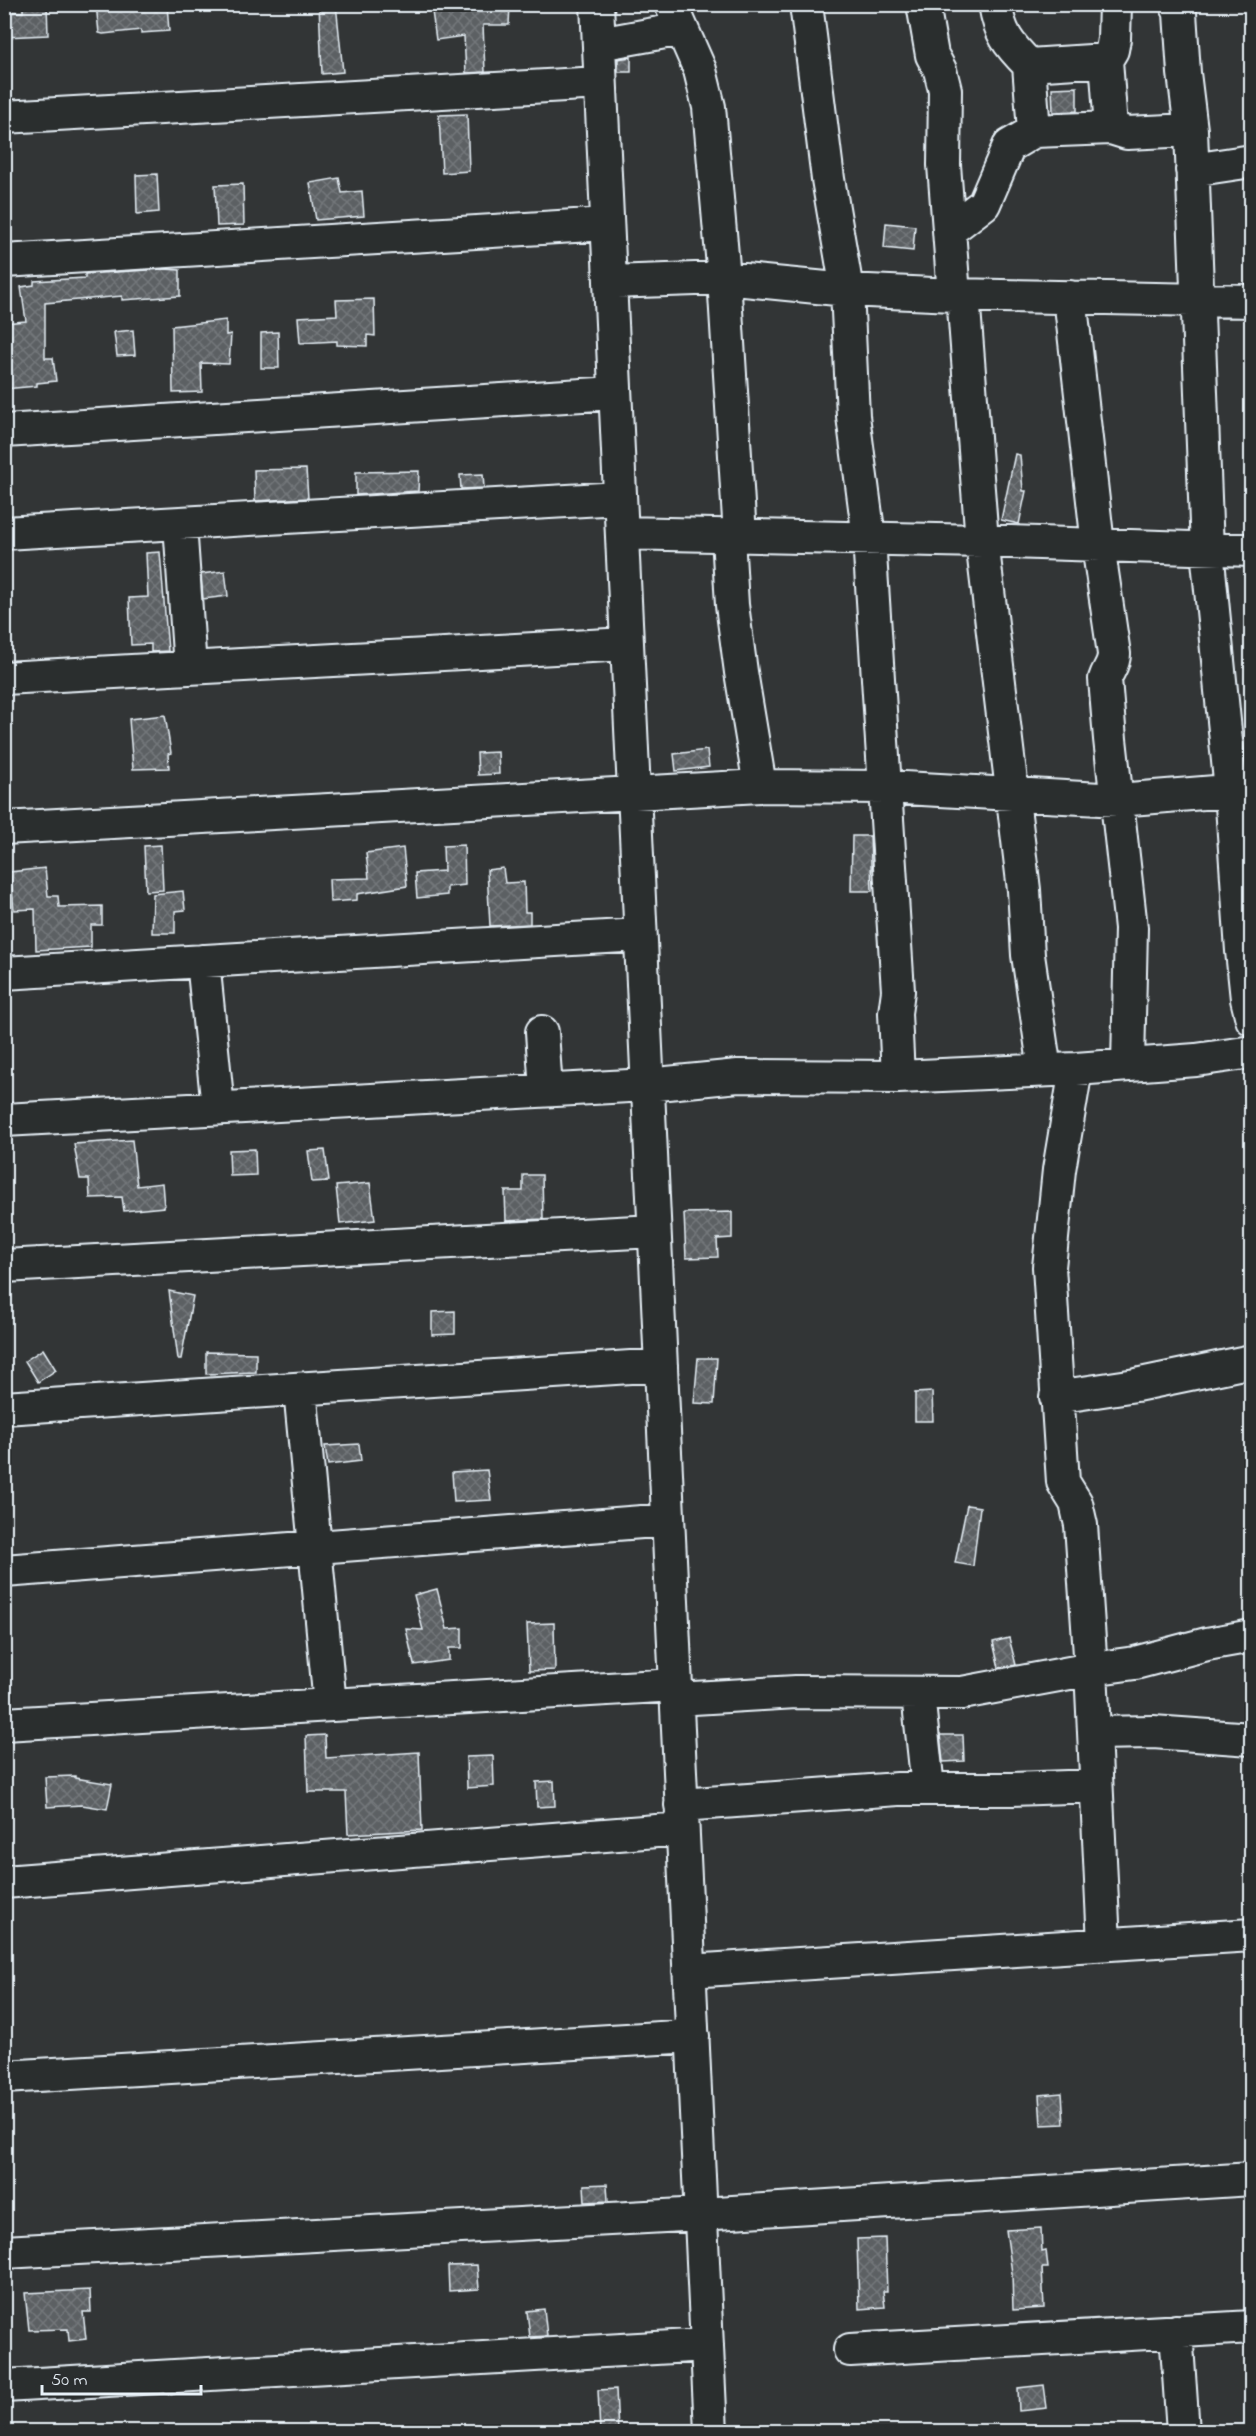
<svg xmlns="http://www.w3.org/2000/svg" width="1256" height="2436" viewBox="0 0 1256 2436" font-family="'Indie Flower',sans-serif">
<defs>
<pattern id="building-cross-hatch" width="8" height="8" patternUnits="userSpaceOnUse" patternTransform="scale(1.5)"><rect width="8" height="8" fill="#5c6063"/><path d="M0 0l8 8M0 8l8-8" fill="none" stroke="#73777a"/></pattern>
</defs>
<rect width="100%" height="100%" fill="#323536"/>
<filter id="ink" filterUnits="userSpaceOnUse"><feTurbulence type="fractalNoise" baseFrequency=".0167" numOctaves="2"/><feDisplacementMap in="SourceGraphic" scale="12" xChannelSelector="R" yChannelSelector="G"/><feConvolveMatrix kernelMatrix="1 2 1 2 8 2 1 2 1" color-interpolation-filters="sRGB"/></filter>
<g filter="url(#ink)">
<path fill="url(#building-cross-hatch)" stroke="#e8f1f8" stroke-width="1.5" d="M23,4H47L48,35L4,37V12H23Z
M96,4H167L169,31L141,33V30L103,34L99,33Z
M319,4H336L343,72L322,74Z
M431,4H510L509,25H483L485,72L466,73L464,36L436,40Z
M631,57V72H618V59Z
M1077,87V111L1053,112L1052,88Z
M467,114L469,171L442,173L439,115Z
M157,174L159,212L137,214L136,175Z
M339,178L342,193L362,191L364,216L316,220L310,183Z
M243,184L244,225L217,226L215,185Z
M886,223L915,226L913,251L884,248Z
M164,269L180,270V296L122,300V296L45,303V358H53L56,381L37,383V386L4,389V323L26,321L21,287L34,285V281L85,278V274Z
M374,299L375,336L367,335V346L337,345V341L300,343L298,317L337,315L336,300Z
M226,320V335L231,334L229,364L201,363L202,392L173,393L172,326Z
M133,330L135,355L117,356L114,332Z
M278,332L279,368H261V333Z
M1015,454L1020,455L1023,491H1026L1019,524L1001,520Z
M306,469L308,498L255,501L254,470Z
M419,471L418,491L356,495V472Z
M483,474L484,488L461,489L460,475Z
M160,552L168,651L151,652V644L131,645L129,598L148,597L146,553Z
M225,571L228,596L203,599L201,574Z
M165,715L171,753L168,754L169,768L133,769L129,719Z
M707,750L709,767L676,771L674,754Z
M498,752L499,774L478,775L477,753Z
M852,836H870L872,891H851Z
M161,845L163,890L146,891L144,846Z
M464,845L465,885L447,887V895L417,898L415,873L444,871L443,846Z
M403,848L407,886L357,894V900L330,902L329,879L369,878L366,853Z
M45,868L48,896H58L59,907L102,906V925H91V947L36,950L35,909L14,910L10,872Z
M503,868L505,883L524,882L525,912H530V924L490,926L487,870Z
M183,891L185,910L175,911V933H152L153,894Z
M132,1140L137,1186L162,1183L164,1207L124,1211L122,1197L90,1198L89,1179H80L74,1144Z
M255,1149L256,1175L230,1176L229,1150Z
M325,1150L329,1181L312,1182L308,1151Z
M523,1175H542L543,1219L506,1221L505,1191H523Z
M370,1183L375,1220L340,1224L336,1186Z
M732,1212V1238L717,1239L718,1257L686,1258L684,1213Z
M169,1291L193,1296L181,1359H178Z
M455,1311V1334L432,1335V1312Z
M43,1349L56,1370L38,1382L25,1361Z
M206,1352L256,1353V1372L206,1374Z
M698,1358H717L714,1404L694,1403Z
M932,1392L933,1421H915V1393Z
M359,1444L361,1461L328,1465L325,1446Z
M487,1470L491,1500L454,1502L452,1472Z
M967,1505L980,1507L973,1566L955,1563Z
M437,1589L447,1629L462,1628V1648H449V1660L414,1665L406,1629L423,1630L414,1595Z
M554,1623L555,1670L529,1671L527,1624Z
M1009,1638L1016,1665L999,1668L993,1642Z
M325,1735L326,1758L419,1752L422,1830L348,1834L346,1792H308L306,1736Z
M940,1735H963L964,1761L943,1762Z
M493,1756L494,1786L467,1788L466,1757Z
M75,1776V1778L112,1784L107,1809L82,1805L47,1807L45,1777Z
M554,1781L555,1806L537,1807L536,1782Z
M1062,2093L1064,2124L1041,2125L1039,2095Z
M607,2184L608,2201L585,2202L584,2185Z
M1041,2228L1042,2251L1046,2250L1048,2268H1042L1044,2308L1013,2310L1012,2273L1006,2230Z
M885,2238L887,2291H883L885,2307L859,2309L857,2239Z
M477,2265L479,2289L449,2291L448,2266Z
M90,2290L91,2312H83L86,2339L69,2341L68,2329L29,2330L25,2293Z
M544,2309L547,2336L530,2337L527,2311Z
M1044,2385L1047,2408L1019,2411L1018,2388Z
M616,2389L618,2432H600L598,2390Z"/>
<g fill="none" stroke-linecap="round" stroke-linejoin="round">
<defs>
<path id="minor" d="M597,4L711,2432
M671,4L700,70L709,107L724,278L740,536
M806,4L828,179L847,290L853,416L869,538L898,991L895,1013L898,1077
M923,4L932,55L940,70L945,90L944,165L954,295
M1176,4L1180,13L1184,73L1191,130L1207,550L1231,791L1242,951L1247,999L1252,1019
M599,44L682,29
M1029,65L1106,60
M4,117L600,83
M1111,128L1106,60L1112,50L1114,39L1115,4
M1034,131L1111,128L1127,133L1191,130
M1192,170L1252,161
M950,230L984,204L1009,146L1034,131L1029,65C1008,44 1000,34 995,4
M4,261L607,224
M610,282L724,278L847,290L954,295L1252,301
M963,295L982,541L1024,890L1028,955L1045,1070
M1070,297L1098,545L1114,654C1114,665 1108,669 1105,679L1110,739L1131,928L1128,1064
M4,431L615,393
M180,524L190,668
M4,533L620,498
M622,533L982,541L1252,550
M728,537L732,605L741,672L760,786
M4,678L627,644
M4,828L760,786L886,787L1118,800L1252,789
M203,961L218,1108
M4,973L640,935
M542,1032L546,1090
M1076,1069L1059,1170L1049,1267L1063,1482L1076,1503L1081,1525L1091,1669L1104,1944
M4,1120L647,1085L738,1076L898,1077L1076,1069L1196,1060L1252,1052
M4,1266L654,1231
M300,1389L330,1705
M1056,1397L1136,1385L1252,1361
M4,1408L661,1365
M4,1571L668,1520
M918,1694L928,1788
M676,1699L796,1692L962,1693L1091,1669L1135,1663L1207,1644L1252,1636
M4,1724L676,1685
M1094,1733L1153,1732L1252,1739
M681,1805L898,1789H1012L1095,1786
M4,1882L682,1829
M689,1971L1252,1935
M4,2077L693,2036
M4,2252L701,2214L1252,2179
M1176,2331L1183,2432
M850,2350L1252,2327
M4,2386L707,2345"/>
</defs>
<use href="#minor" stroke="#e8f1f8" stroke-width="36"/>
<use href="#minor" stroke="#2a2d2e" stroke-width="32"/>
</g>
</g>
<rect width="1256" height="2436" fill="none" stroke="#2a2d2e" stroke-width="24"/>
<rect x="12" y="12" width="1232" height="2412" fill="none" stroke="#e8f1f8" stroke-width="2" filter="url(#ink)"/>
<path d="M42 2385v9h159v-9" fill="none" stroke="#e8f1f8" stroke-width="3"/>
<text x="51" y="2385" font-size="18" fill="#e8f1f8" stroke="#2a2d2e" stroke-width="4.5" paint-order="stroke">50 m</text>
</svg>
